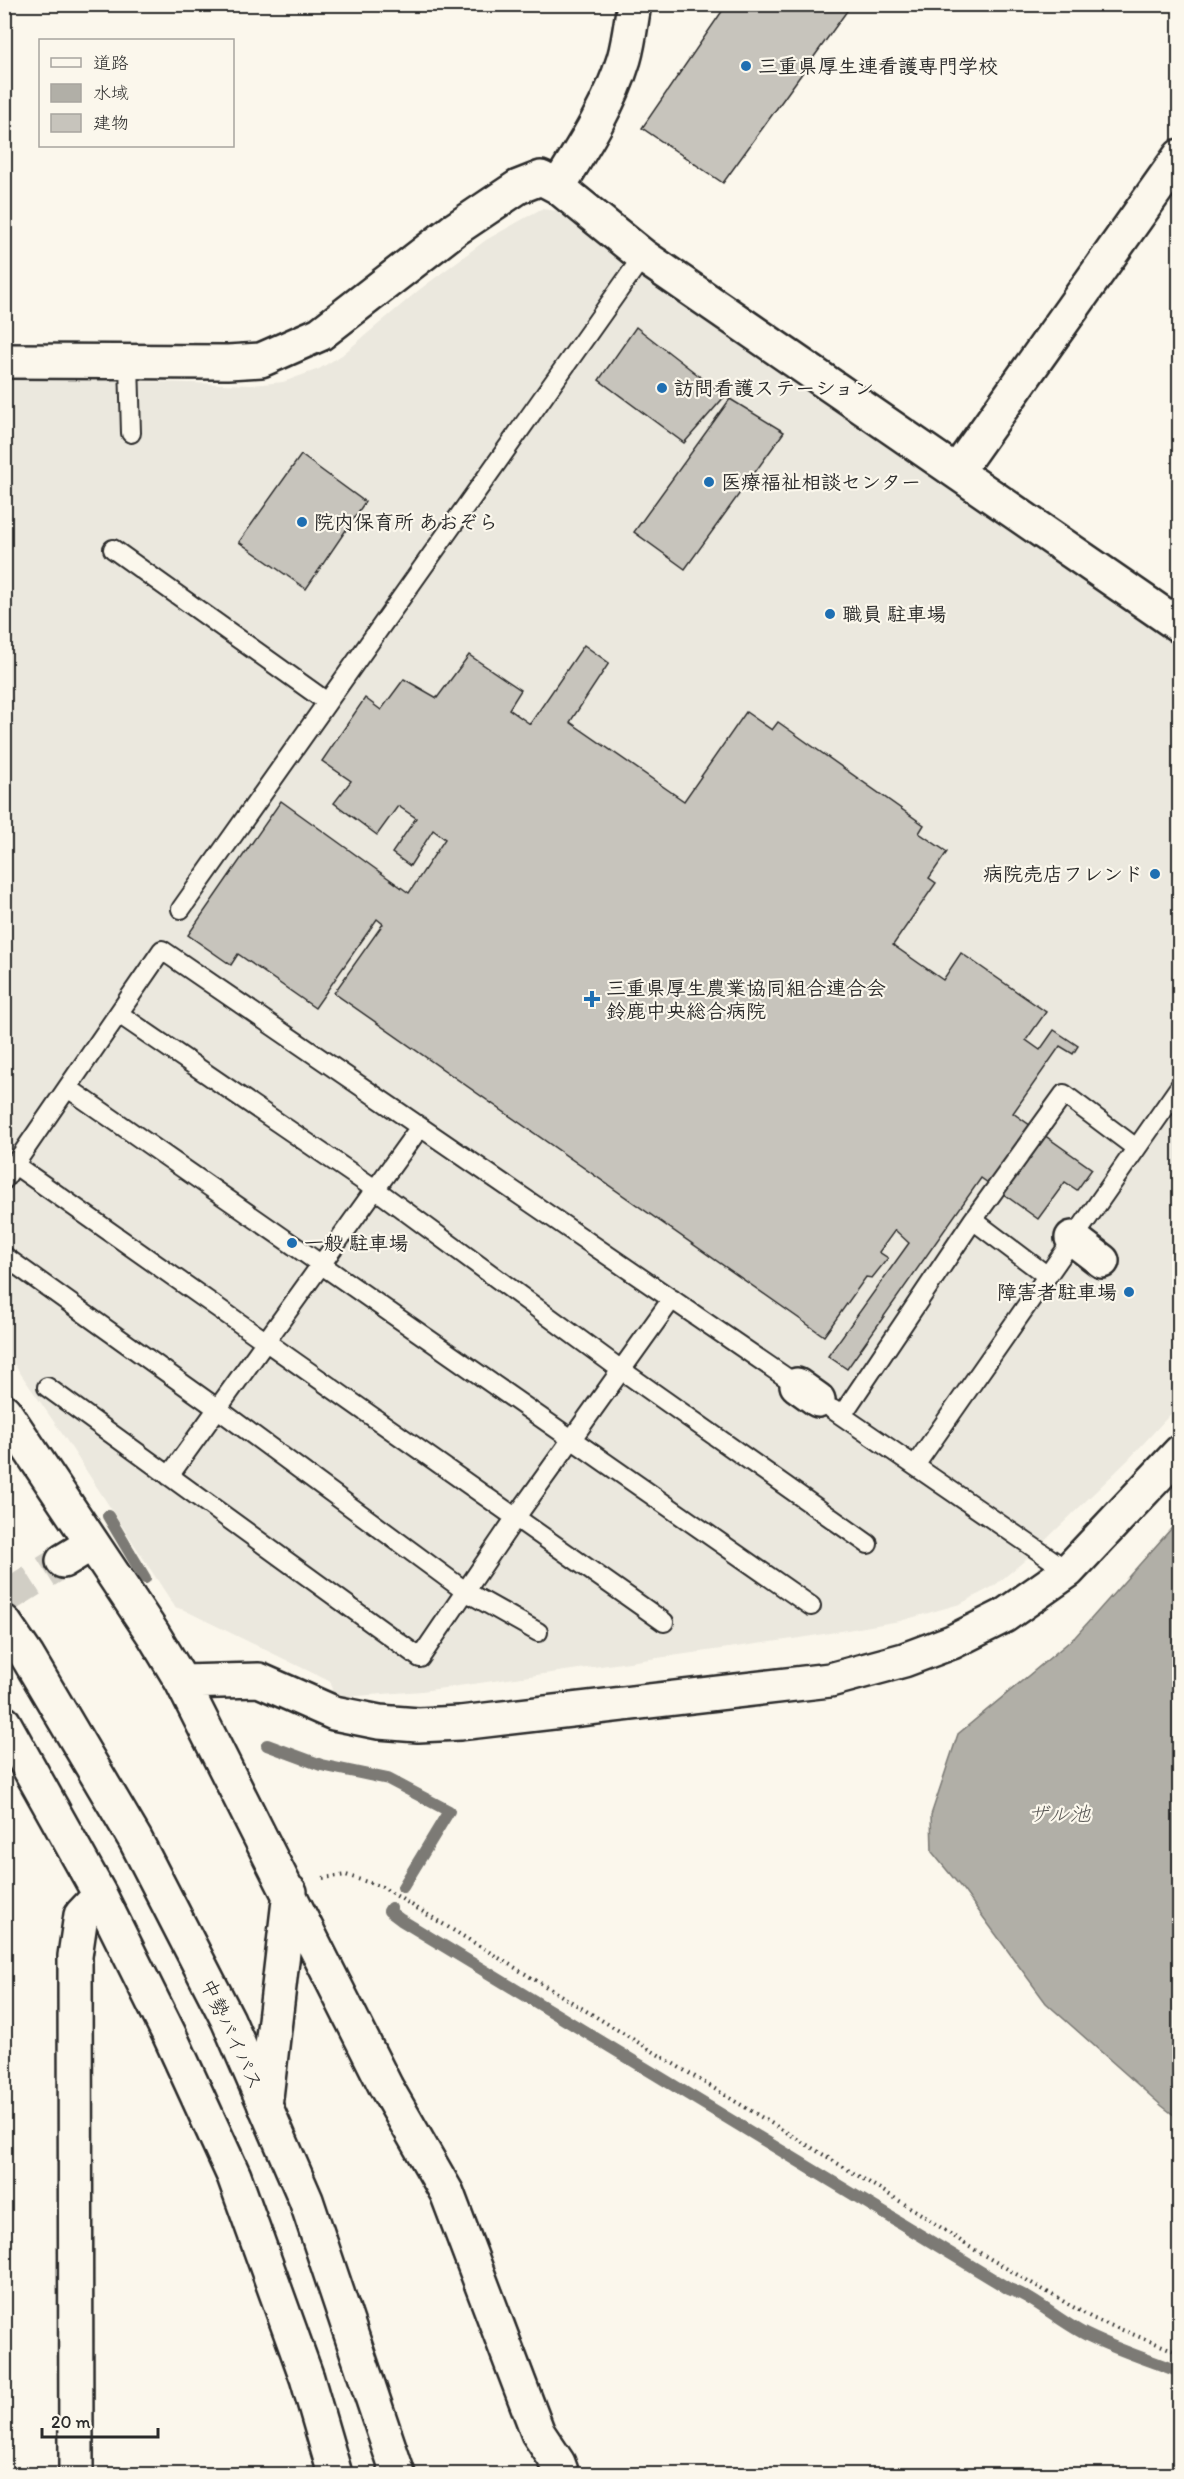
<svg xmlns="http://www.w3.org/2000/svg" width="1184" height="2479" viewBox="0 0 1184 2479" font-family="Itim,'Klee One',sans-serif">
<rect width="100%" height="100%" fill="#fbf7ec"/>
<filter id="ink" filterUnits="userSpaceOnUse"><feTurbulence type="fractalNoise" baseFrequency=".0167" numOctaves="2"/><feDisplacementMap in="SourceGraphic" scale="12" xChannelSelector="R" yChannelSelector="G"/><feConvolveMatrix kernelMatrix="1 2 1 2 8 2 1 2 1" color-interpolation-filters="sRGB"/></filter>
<g filter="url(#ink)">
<path fill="#ebe8de" d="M541,209L559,211L1179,648V1405L1129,1459L1023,1562L994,1586L960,1604L900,1621L800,1638L422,1691L344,1697L332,1694L331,1682L184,1610L175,1607L63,1435L5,1351L4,377L252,385L283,382L319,369L342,355L419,290L486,240Z"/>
<path fill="#b1afa7" stroke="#7b7a75" stroke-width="1.5" d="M1179,1520V2119L1162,2106L1046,2003L964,1891L932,1852L931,1815L958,1734L1075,1637Z"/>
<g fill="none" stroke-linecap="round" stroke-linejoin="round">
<path stroke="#7b7a75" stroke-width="12" d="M108,1516L145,1578
M267,1745L321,1765L388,1779L449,1811L403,1887
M391,1908L389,1911L401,1920L1009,2289C1036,2298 1061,2323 1089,2336C1118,2350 1149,2360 1180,2372"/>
</g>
<path fill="#c7c4bc" stroke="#2b2b2b" stroke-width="1.5" d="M727,4H852L723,183L642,128Z
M636,327L725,396L684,443L599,380Z
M730,399L784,432L685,569L634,532Z
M301,455L365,502L306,589L239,542Z
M584,645L609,663L570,722L684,801L746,712L772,730L778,722L924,825L919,833L947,852L929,878L936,883L893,945L943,980L961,953L1046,1012L1026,1040L1040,1050L1054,1030L1078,1046L1073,1054L1060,1046L1013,1113L1092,1169L1077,1190L1065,1182L1038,1219L981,1178L847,1369L828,1356L909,1243L895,1230L879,1252L888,1258L872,1278L866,1277L824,1336L334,993L383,924L377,919L315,1008L238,954L231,965L188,935L281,801L409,893L445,839L433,830L410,866L392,853L416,818L398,806L377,835L334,803L351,781L322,761L365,698L381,710L404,679L437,698L469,655L521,690L509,709L530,724Z"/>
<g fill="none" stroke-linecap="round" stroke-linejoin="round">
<path stroke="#d1cec5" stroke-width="33" stroke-dasharray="33 16" stroke-linecap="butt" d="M4,1598L63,1561"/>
<defs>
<path id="lane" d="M129,363L131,433
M113,549L327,702
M181,909L643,256
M119,1014L375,1189L620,1369L868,1544
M68,1088L811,1606
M15,1165L664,1622
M4,1180L162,950L797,1385
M973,1220L1046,1275
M4,1256L218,1409L465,1591L538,1632
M47,1387L420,1658L516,1517L672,1299
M832,1409L1068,1571
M842,1415L973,1220L1064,1094L1136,1148
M916,1464L1180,1086
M169,1476L420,1127"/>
<path id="street" d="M558,187C583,147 610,105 624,59C629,42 631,22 634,4
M4,361L228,362L261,360L320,334L454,230L518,187L541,178L558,187L643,256L1180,626
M957,471L1180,156
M1072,1238L1102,1261
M797,1385L818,1400
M4,1411L153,1634L182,1682L259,1680L334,1713L379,1722L418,1725L460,1723L830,1680L904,1660L952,1642L1004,1616L1068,1571L1180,1452
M63,1561L91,1544
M182,1682L386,2087L447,2193L538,2433L558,2463L562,2474
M4,1723L100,1895L169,2034L234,2176L307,2378L335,2474
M265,2106L290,1892
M76,2474L75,1956L81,1915L100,1895"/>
<path id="highway" d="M4,1622L27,1656L135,1839L228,2020L306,2200L398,2474"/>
</defs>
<use href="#lane" stroke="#2b2b2b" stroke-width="22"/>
<use href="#street" stroke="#2b2b2b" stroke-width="38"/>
<use href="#highway" stroke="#2b2b2b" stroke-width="38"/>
<path stroke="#2b2b2b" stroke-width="4" stroke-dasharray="1.5 4.5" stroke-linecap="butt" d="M323,1878L346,1875L382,1887L921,2214L968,2246L1092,2318L1180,2353"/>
<use href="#lane" stroke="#fbf7ec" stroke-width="18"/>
<use href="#street" stroke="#fbf7ec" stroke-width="33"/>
<use href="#highway" stroke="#fbf7ec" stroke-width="33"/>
</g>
</g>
<g fill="#1f6fb2" stroke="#fbf7ec" stroke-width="2">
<circle cx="746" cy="66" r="6"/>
<circle cx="662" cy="388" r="6"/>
<circle cx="709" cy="482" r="6"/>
<circle cx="302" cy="522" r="6"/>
<circle cx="830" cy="614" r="6"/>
<circle cx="1155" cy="874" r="6"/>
<path d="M589 990h6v6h6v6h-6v6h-6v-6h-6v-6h6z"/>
<circle cx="292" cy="1243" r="6"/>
<circle cx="1129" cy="1292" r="6"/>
</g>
<g text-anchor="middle" stroke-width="4.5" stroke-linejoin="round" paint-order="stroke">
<g font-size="20" font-weight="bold" fill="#2b2b2b" stroke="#fbf7ec" text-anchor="start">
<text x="758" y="73">三重県厚生連看護専門学校</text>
<text x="674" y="395">訪問看護ステーション</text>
<text x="721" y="489">医療福祉相談センター</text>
<text x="314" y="529">院内保育所 あおぞら</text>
<text x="842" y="621">職員 駐車場</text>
<text x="1143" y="881" text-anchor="end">病院売店フレンド</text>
<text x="606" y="995">三重県厚生農業協同組合連合会<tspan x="606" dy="23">鈴鹿中央総合病院</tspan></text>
<text x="304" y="1250">一般 駐車場</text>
<text x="1117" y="1299" text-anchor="end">障害者駐車場</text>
</g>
<g font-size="20" fill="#2b2b2b" stroke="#fbf7ec">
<text transform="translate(232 2034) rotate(65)" y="7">中勢バイパス</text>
</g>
<g font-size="21" font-style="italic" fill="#5a5956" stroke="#fbf7ec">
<text x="1059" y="1821">ザル池</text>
</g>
</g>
<rect width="1184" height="2479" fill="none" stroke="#fbf7ec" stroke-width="24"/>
<rect x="12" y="12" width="1160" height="2455" fill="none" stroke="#2b2b2b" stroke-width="2" filter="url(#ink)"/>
<rect x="39" y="39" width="195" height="108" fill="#fbf7ec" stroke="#a8a59f" stroke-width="1.5"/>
<rect x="51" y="58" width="30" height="9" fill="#fbf7ec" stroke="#a8a59f" stroke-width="1.5"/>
<text x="93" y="69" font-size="18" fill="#2b2b2b">道路</text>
<rect x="51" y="84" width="30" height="18" fill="#b1afa7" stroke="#a8a59f" stroke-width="1.5"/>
<text x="93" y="99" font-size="18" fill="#2b2b2b">水域</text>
<rect x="51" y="114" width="30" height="18" fill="#c7c4bc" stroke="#a8a59f" stroke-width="1.5"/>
<text x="93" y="129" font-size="18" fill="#2b2b2b">建物</text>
<path d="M42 2428v9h116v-9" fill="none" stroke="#2b2b2b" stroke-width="3"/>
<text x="51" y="2428" font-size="18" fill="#2b2b2b" stroke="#fbf7ec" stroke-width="4.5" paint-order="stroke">20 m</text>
</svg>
